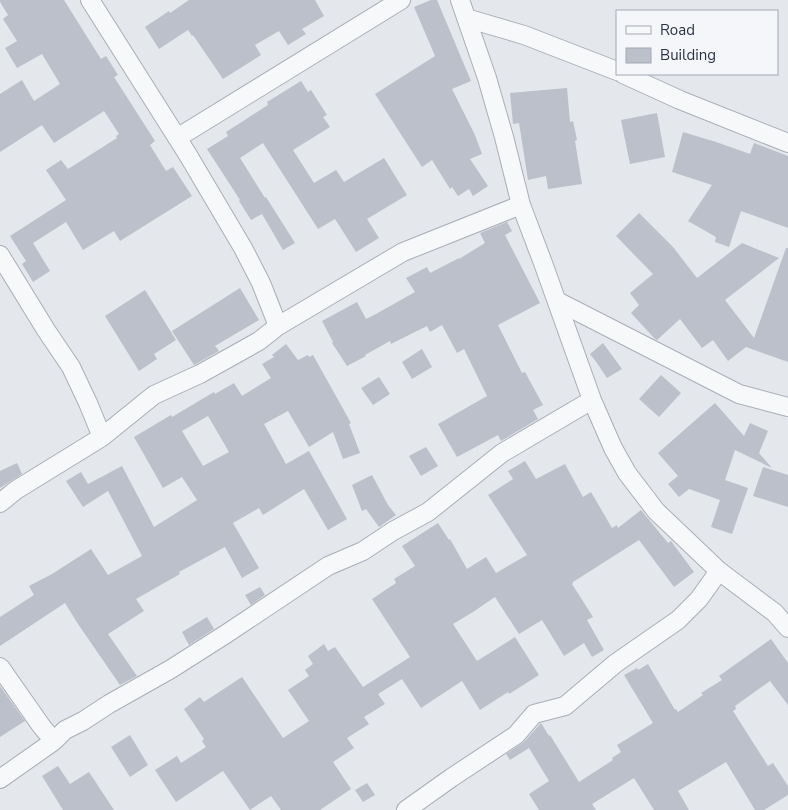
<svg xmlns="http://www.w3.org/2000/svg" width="788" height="810" viewBox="0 0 788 810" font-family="'Nunito Sans',sans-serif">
<rect width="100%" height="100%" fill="#e4e7ec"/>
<path fill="#bbc0ca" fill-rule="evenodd" d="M0,0H64L101,59L106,56L118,75L114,77L155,141L150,145L166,171L173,167L192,196L120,241L114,231L83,250L66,222L33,243L50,271L33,282L22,264L26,261L10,236L66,200L46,170L61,160L68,169L117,138L116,136L119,134L104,111L54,143L42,125L0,152V94L22,80L34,101L60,84L42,54L17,68L5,48L17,41L3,19L8,15L0,2Z
M189,0H315L324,16L302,29L306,34L288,45L279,31L255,45L261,55L223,79L193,35L192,36L188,30L159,49L145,27L169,11L170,13Z
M431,0H437L471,81L452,89L475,135L482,154L470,159L488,186L473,196L469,189L458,196L452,187L450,189L432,160L422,167L375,94L435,56L414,7Z
M301,81L308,92L311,90L327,115L323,117L330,127L293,150L314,183L336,170L344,182L384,158L407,195L367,219L379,238L356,252L335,219L318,229L263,143L240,158L265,198L266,197L295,243L283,250L262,214L251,220L239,201L240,200L207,149L228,136L226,132L268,105L267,102Z
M567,88L570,122L573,121L577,140L575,141L582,184L548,189L546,176L528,180L519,123L513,124L510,93Z
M657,113L665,157L630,164L621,120Z
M683,132L716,142L750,154L754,143L788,156V228L741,211L729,247L715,242L716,237L688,221L712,185L672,172Z
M639,213L673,247L697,278L742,243L779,258L725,300L754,338L786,248H788V362L746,347L728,361L713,340L702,348L680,319L657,340L655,339L631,313L639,305L630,293L653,274L616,236Z
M507,222L512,231L505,235L540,303L498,325L522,373L525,372L543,405L533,410L538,419L501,441L498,435L457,457L438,424L487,396L464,349L457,353L442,325L430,332L427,326L391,344L390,341L365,355L366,356L347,366L332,343L333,342L322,321L357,302L366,319L376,314L415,292L406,278L427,267L430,273L459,258V259L485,243L480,233Z
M240,288L259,320L215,346L219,351L194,365L172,331Z
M145,290L176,340L154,354L157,359L139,371L105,316Z
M603,343L622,369L607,378L597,363L590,354Z
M286,344L298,360L308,355L309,357L313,355L351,423L349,424L360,453L343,459L333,432L309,447L288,411L264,424L286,464L309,451L347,519L328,530L304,489L263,515L259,508L233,523L259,568L242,578L225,547L179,572L180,574L136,599L144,611L108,634L137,676L120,685L78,624L65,603L0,646V617L34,595L29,586L52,574L91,549L108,575L142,556L108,491L83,507L66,481L81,472L88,484L122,466L154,527L197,500L182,477L163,488L134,437L171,415L172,417L214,392L215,394L234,383L242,396L271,378L262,364L274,357L272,355ZM208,416L229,452L203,466L182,431Z
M422,349L432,367L412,379L402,362Z
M661,375L681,393L659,417L639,399Z
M379,377L390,394L373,405L361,388Z
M715,403L744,436L750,423L768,431L759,453L772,468L735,450L725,480L748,488L732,534L711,527L720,500L689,489L679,497L668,484L678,476L658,453Z
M426,447L438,466L421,476L409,456Z
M525,461L536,479L565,464L583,497L591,492L612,528L617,525L618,528L641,510L668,543L671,541L694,572L674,587L639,540L573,582V583L572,584L593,617L587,620L604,650L592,657L584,643L564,656L542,620L519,634L495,597L473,612L453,624L477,661L515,637L539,675L509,694L508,692L480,710L462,681L421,708L402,679L378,694L385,704L364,717L369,724L347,738L354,748L333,762L351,789L320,810H281L271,796L250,810L223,771L176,802L155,770L177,756L181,763L206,747L202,741L204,739L184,709L200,697L204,702L242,677L283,738L309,721L288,690L309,676L305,670L313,664L308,656L324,644L328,651L335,647L363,687L410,657L372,599L396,583L394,579L415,566L402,546L438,523L449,540L450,539L467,569L486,557L496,573L527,555L488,495L513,479L508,471Z
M17,463L22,474L0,488V471Z
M763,467L788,475V507L753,496Z
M372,475L388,505L396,515L379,527L366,509L362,511L352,485Z
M260,587L265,595L251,605L245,595Z
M207,617L214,629L189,645L182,632Z
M771,639L788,663V705L770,681L735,706L736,709L733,711L768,766L773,763L788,786V795L764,810H755L726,762L678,791L689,810H654L634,778L592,804L596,810H539L529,794L549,781L529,748L510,760L506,754L524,742L541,723L549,736L550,735L579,782L613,760L612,758L621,752L617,745L653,723L624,675L637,668L638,670L648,664L675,710L676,709L678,712L703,695L701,693L722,680L719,676Z
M0,686L25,721L0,737Z
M130,735L148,765L130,777L111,747Z
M58,766L70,784L89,772L114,810H63L42,776Z
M367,783L375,795L363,802L355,790Z"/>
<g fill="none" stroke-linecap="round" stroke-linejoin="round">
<defs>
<path id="street" d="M460,0L487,78L504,137L521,205L543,263L592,400L613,448L627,473L656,511L719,571L775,613L788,628
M466,18L524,35L617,71
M623,74L680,100L788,143
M177,138L401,0
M0,255L46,330L71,367L88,403L102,437
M557,301L739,394L788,407
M278,326L403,252L521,205
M0,503L16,490L102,437L154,395L200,374L259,341L278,326L261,283L243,248L188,155L90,0
M0,667L42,727L54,741L65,730L83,721L109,704L171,669L226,634L328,566L363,551L393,531L428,512L502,453L592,400
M0,779L54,741
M406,810L451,778L516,735L534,714L565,706L616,663L678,620L699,599L719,571"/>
</defs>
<use href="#street" stroke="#a9aeb7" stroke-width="20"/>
<use href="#street" stroke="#f7f8fa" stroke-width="18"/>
</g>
<rect x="616" y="10" width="162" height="65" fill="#f4f6f9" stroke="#a4a8b1"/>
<rect x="626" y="26" width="25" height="8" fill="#f7f8fa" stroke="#a4a8b1"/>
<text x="660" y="35" font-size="15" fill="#2b3445">Road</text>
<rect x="626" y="48" width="25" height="15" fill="#bbc0ca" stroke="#a4a8b1"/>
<text x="660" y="60" font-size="15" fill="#2b3445">Building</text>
</svg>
